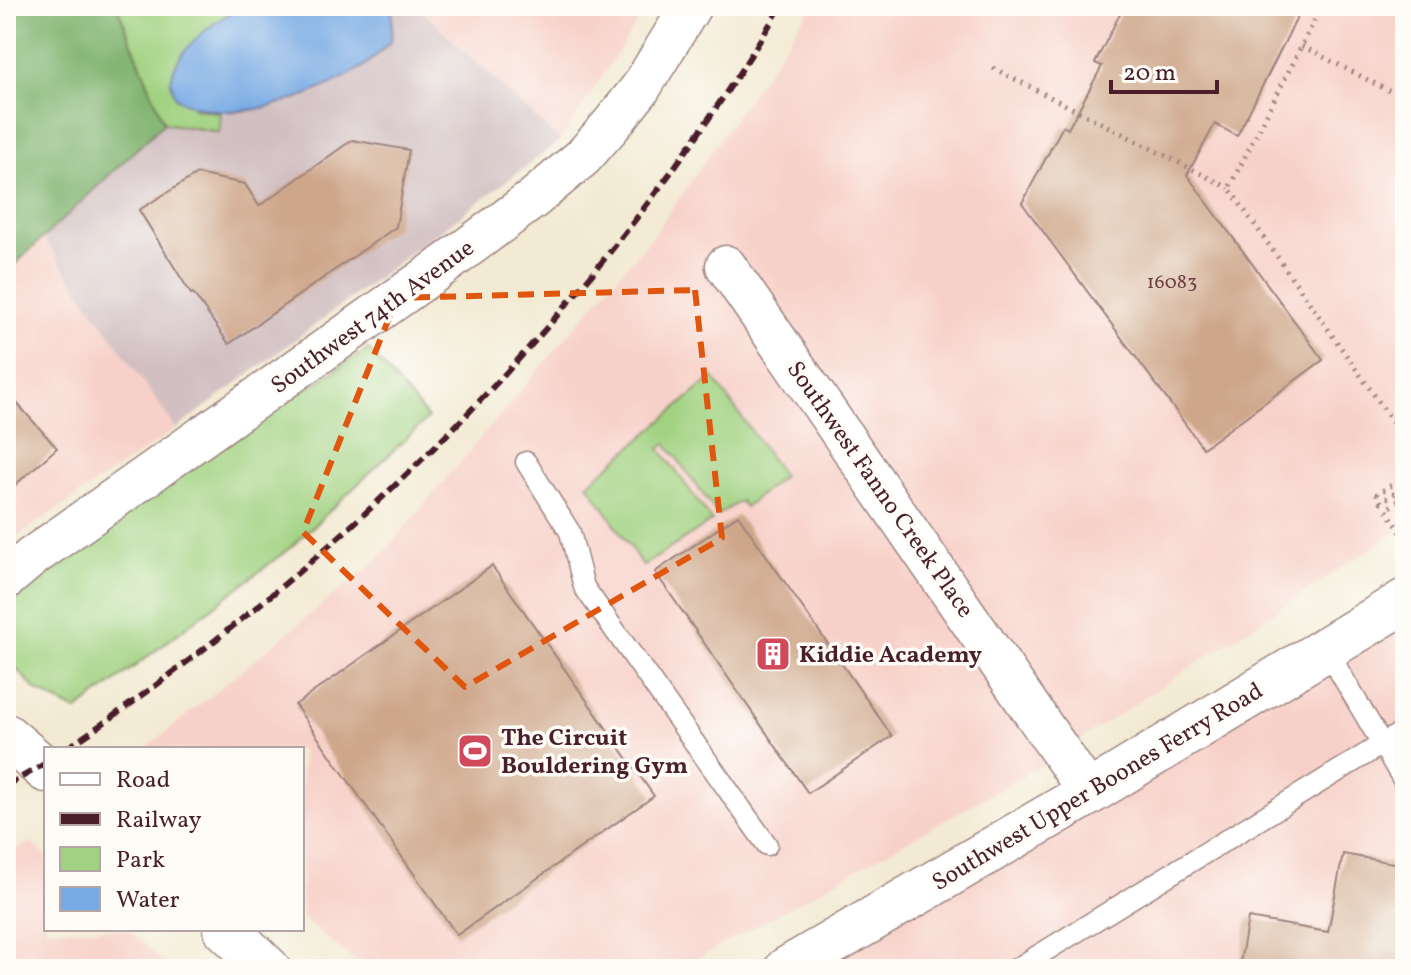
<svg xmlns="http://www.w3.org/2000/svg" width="1411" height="975" viewBox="0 0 1411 975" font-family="Vollkorn,serif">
<rect width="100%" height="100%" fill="#fdfcf7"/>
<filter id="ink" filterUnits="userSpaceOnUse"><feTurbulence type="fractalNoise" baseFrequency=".0125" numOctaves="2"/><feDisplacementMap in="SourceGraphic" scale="16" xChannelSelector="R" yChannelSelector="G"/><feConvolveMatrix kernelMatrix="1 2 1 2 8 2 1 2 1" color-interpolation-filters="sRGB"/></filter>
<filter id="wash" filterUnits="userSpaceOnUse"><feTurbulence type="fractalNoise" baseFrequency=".006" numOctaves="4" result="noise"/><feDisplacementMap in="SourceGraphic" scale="32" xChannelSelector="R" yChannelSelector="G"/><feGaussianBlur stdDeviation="1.8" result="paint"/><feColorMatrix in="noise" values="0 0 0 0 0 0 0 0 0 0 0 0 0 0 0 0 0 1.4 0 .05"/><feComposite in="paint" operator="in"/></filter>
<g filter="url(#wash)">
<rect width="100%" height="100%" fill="#f3ead3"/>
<path fill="#f7d1c9" d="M417,6H648L560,141Z
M812,6H1405V526L1039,767L679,969H365L302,918V749H145L377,560L655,233Z
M43,238L176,429L6,544V273Z
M1405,611V969H817Z
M31,842L46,856V929H127L171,969H6V855Z"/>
<path fill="#d2bfc1" d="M393,6H417L560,141L176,429L43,238L164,123L218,132L221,113L280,106L391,41Z"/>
<path fill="#a1d281" stroke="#767856" stroke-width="2" d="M117,6H248L239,9L194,108L221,113L219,132L164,123Z
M368,349L428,418L290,548L76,711L36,690L6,658L9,605L108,517Z
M713,377L783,476L745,507L740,501L718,515L666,443L660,449L712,521L643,566L588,484Z"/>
<path fill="#80b46f" stroke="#656a4d" stroke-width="2" d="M29,6H117L164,123L6,273V28L9,15Z"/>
<path fill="#78aae4" stroke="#616488" stroke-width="2" d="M248,6H393L391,41C381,51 370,63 358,70C305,100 234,129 176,98C174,92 170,85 171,80C176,48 219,15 248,6Z"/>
<g id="blocks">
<path fill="#cea689" d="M1124,6H1303L1237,136L1215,124L1187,175L1323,360L1203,448L1022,203L1063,126L1068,129L1102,66L1095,63Z
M352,140L409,150L396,227L229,344L193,293L191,294L139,210L197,174L245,184L259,206Z
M6,391L57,448L6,493Z
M738,515L892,736L808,793L655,572Z
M492,566L654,796L457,935L295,705Z
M1343,854L1405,865V969H1239L1248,918L1328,932Z"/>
</g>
</g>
<g filter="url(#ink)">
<use href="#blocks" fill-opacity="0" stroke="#9e847f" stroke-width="2"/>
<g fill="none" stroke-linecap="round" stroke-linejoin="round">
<defs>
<path id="service" d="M526,462L570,532L584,587L767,845
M1326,649L1405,783
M1016,969L1405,730"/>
<path id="minor" d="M726,266L1089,793
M6,579L32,557L436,271L533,199L583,157L612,124L640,89L691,6"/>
<path id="primary" d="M6,736L46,770
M226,929L268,969
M787,969L1089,793L1405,601"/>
</defs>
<use href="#service" stroke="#9e847f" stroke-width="23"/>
<use href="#minor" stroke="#9e847f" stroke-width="43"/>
<use href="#primary" stroke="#9e847f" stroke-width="47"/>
<path stroke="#9e847f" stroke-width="5" stroke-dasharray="2 6" stroke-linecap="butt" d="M1322,6L1229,188L1405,439
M1302,46L1405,99
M993,68L1229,188
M1405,477L1377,494L1381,502L1405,487
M1405,497L1386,509L1405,539"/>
<use href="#service" stroke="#fff" stroke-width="20"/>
<use href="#minor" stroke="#fff" stroke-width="40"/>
<use href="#primary" stroke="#fff" stroke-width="44"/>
<path stroke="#4a1f2b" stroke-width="6" stroke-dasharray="12 6" stroke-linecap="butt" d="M66,749C357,551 599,309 781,6
M6,786L46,763"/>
</g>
</g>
<path fill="none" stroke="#e0560e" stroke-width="6" stroke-dasharray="16 10" stroke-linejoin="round" d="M695,290L722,538L465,687L303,532L397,298Z"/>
<defs>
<symbol id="building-square" viewBox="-11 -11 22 22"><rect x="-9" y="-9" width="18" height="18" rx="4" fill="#d1495b" stroke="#fdfcf7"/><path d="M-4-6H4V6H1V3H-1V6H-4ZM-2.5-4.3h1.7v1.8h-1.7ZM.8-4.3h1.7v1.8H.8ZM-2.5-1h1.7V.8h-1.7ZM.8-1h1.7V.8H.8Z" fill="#fff"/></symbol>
<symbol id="stadium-square" viewBox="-11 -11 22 22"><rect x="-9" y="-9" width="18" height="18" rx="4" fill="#d1495b" stroke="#fdfcf7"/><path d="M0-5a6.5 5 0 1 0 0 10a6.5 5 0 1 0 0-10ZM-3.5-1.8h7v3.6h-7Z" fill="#fff"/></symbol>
</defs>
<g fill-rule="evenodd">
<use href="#building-square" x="753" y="634" width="40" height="40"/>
<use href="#stadium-square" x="455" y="731" width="40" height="40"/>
</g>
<g text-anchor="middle" stroke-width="7" stroke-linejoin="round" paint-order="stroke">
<g font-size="20" fill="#6b4142">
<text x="1172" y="288">16083</text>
</g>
<g font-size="24" fill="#4a1f2b" stroke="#fdfcf7">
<text transform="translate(372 316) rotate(-36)" y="8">Southwest 74th Avenue</text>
<text transform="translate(881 489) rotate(55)" y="8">Southwest Fanno Creek Place</text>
<text transform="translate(1097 786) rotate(-31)" y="8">Southwest Upper Boones Ferry Road</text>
</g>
<g font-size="24" font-weight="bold" fill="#4a1f2b" stroke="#fdfcf7" text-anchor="start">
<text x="799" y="662">Kiddie Academy</text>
<text x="501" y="745">The Circuit<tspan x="501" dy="28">Bouldering Gym</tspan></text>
</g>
</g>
<rect width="1411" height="975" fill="none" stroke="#fdfcf7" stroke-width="32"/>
<rect x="44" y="747" width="260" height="184" fill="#fdfcf7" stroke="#b5a4a5" stroke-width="2"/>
<rect x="60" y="773" width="40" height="12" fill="#ffffff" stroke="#b5a4a5" stroke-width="2"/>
<text x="116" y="787" font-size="24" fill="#4a1f2b">Road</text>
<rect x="60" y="813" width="40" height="12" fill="#4a1f2b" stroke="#b5a4a5" stroke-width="2"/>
<text x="116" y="827" font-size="24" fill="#4a1f2b">Railway</text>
<rect x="60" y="847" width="40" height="24" fill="#a1d281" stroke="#b5a4a5" stroke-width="2"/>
<text x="116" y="867" font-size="24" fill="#4a1f2b">Park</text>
<rect x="60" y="887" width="40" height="24" fill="#78aae4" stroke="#b5a4a5" stroke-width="2"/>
<text x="116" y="907" font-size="24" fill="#4a1f2b">Water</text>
<path d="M1111 80v12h106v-12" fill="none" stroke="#4a1f2b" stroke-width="4"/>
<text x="1123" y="80" font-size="24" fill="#4a1f2b" stroke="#fdfcf7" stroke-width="6" paint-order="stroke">20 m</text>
</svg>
